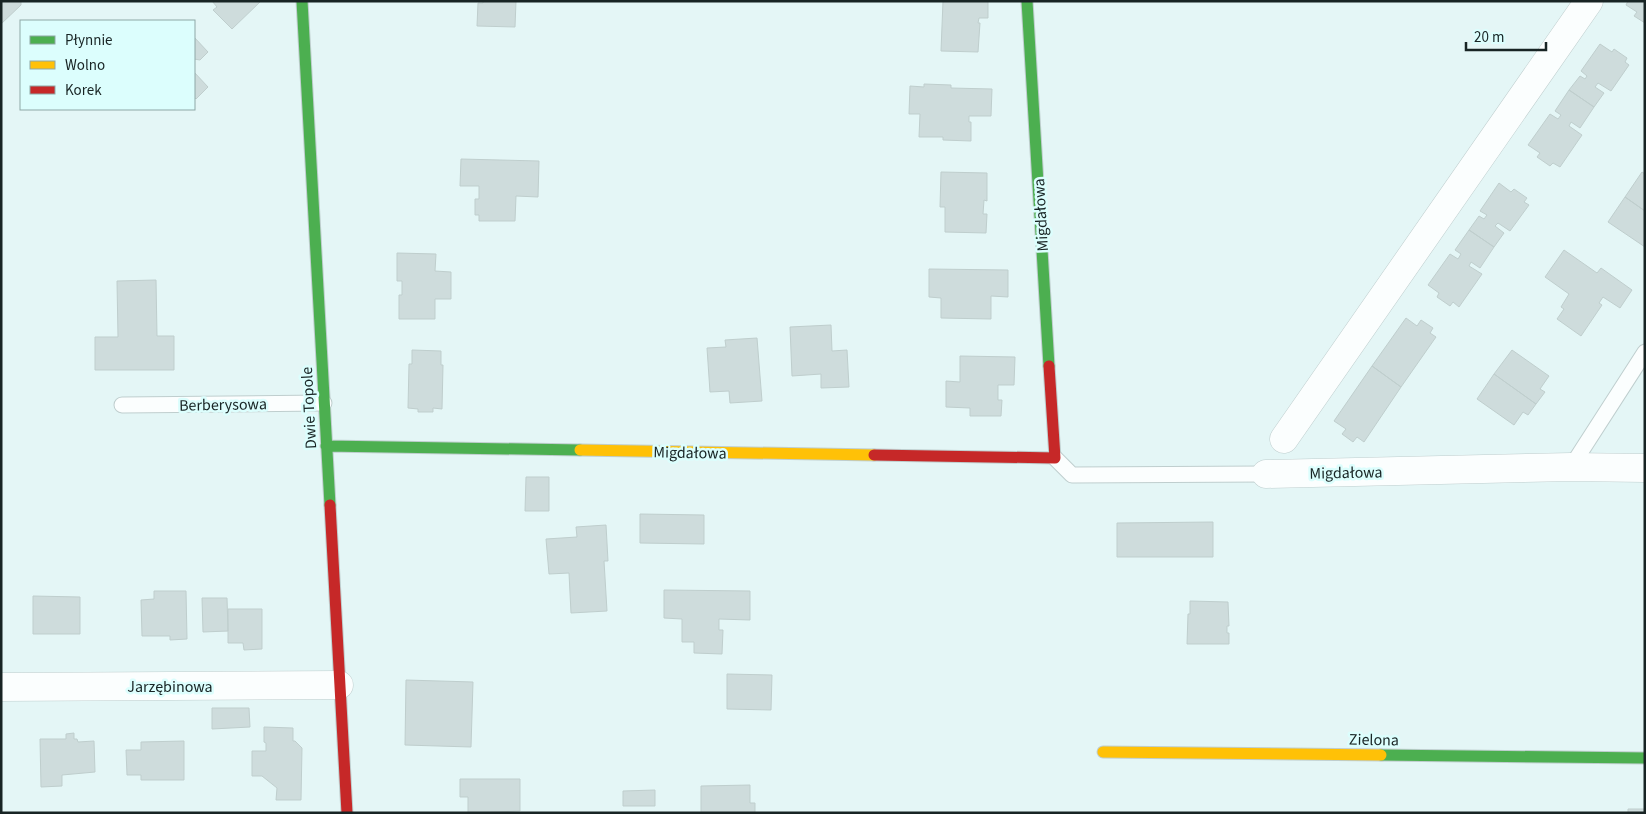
<svg xmlns="http://www.w3.org/2000/svg" width="1646" height="814" viewBox="0 0 1646 814" font-family="'Source Sans 3',sans-serif">
<rect width="100%" height="100%" fill="#e4f6f6"/>
<path fill="#cedcdc" stroke="#bfcecd" d="M1,1H21V5L1,24Z
M212,1H261L232,29L213,10L217,7Z
M483,1H516L515,27L477,26L478,3H483Z
M943,1H988V18H979L978,23H980L978,52L941,51Z
M1628,1H1645V23L1634,16L1637,12L1626,5Z
M194,37L208,52L200,60L194,59Z
M1600,44L1612,52L1614,49L1627,58L1625,62L1629,65L1611,91L1598,83L1595,87L1604,93L1594,107L1569,90L1580,76L1585,79L1587,76L1581,71Z
M194,72L208,87L196,99L194,97Z
M924,84L951,85V88L992,89L991,116H969V122H971V141L943,140V137H919L920,114H909L910,86L924,87Z
M1569,90L1594,107L1580,128L1571,122L1569,126L1582,135L1560,167L1553,163L1550,166L1537,157L1540,153L1528,145L1550,114L1558,119L1561,115L1555,111Z
M461,159L539,161L538,197L516,196L515,221H479V215H475V199H479V186H460Z
M941,172L987,173V201L984,200L983,214H987L986,233L945,232V207H940Z
M1642,172L1645,174V211L1625,197Z
M1499,183L1511,192L1514,189L1527,198L1524,202L1529,205L1510,231L1498,223L1495,226L1504,233L1494,247L1469,230L1479,216L1484,219L1487,215L1480,211Z
M1625,197L1645,211V247L1608,222Z
M1469,230L1494,247L1480,268L1471,262L1469,266L1482,274L1459,307L1453,302L1450,306L1437,297L1439,293L1428,285L1450,254L1458,259L1461,254L1455,250Z
M1564,250L1597,273L1601,268L1632,290L1620,308L1603,297L1599,303L1602,305L1581,336L1557,319L1564,309L1561,307L1569,294L1545,277Z
M397,253L436,254L435,271L451,272V299H435V319H399V295H402V281H397Z
M929,269L1008,270V297L991,296V319L941,318V298L929,297Z
M156,280L157,336H174V370H95V337H118L117,281Z
M1406,318L1417,326L1421,320L1433,328L1430,333L1436,337L1401,387L1372,366Z
M831,325L832,351L847,350L849,387L821,388V374L792,376L790,327Z
M757,338L762,401L730,403L729,391L710,392L707,348L726,347L725,340Z
M412,350L441,351V365H443L442,409L433,408V412H418V409L408,408L409,364H412Z
M1512,350L1549,376L1540,389L1545,392L1536,404L1494,374Z
M960,356L1015,357L1014,385H998V400H1002L1001,416H970V408L946,407V381L960,382Z
M1372,366L1401,387L1364,442L1357,437L1353,442L1342,434L1346,429L1334,421Z
M1494,374L1536,404L1528,415L1523,412L1514,425L1477,399Z
M526,477H549V511H525Z
M640,514L704,515V544L640,543Z
M1213,522V557H1117V523Z
M606,525L608,561H604L607,611L571,613L569,573L549,574L546,539L577,537L576,527Z
M664,590L750,591V620L719,619V630H723L722,654L694,653V642H682V619L664,618Z
M154,591H186L187,639L170,640V636H142L141,600L154,599Z
M33,596L80,597V634H33Z
M202,598H227L228,631L203,632Z
M1190,601L1228,602L1229,626H1227V633H1229V644H1187L1188,614H1190Z
M228,609H262V649L244,650L243,643H228Z
M727,674L772,675L771,710L727,709Z
M406,680L473,682L471,747L405,745Z
M212,708H249L250,727L212,729Z
M264,727L293,728V741H295L302,748L301,800H276L277,788L262,776H252V751H266V743L264,742Z
M74,733V739H77L78,742L94,741L95,772L62,775V786L41,787L40,739H66V734Z
M184,741V780H141V775H127L126,750H141V742Z
M460,779H520V811L468,813V797H460Z
M750,785V803H755V813H701V786Z
M655,790V806H623V791Z
M1628,809H1645V813H1628Z"/>
<g fill="none" stroke-linecap="round" stroke-linejoin="round">
<defs>
<path id="lane" d="M122,405L324,403
M1055,458L1072,475L1266,474
M1571,467L1645,352"/>
<path id="street" d="M1284,439L1589,1
M1266,474L1571,467L1645,468
M1,687L339,685"/>
<path id="fast" d="M302,1L330,505
M1027,1L1049,366
M326,446L580,450
M1381,755L1645,758"/>
<path id="slow" d="M580,450L874,455
M1103,752L1381,755"/>
<path id="jam" d="M874,455L1055,458L1049,366
M330,505L347,813"/>
</defs>
<use href="#lane" stroke="#bfcece" stroke-width="17"/>
<use href="#street" stroke="#bfcece" stroke-width="29"/>
<use href="#fast" stroke="#bfcece" stroke-width="13"/>
<use href="#slow" stroke="#bfcece" stroke-width="13"/>
<use href="#jam" stroke="#bfcece" stroke-width="13"/>
<use href="#lane" stroke="#fbfefe" stroke-width="15"/>
<use href="#street" stroke="#fbfefe" stroke-width="28"/>
<use href="#fast" stroke="#4caf50" stroke-width="11"/>
<use href="#slow" stroke="#ffc107" stroke-width="11"/>
<use href="#jam" stroke="#c62828" stroke-width="11"/>
</g>
<g text-anchor="middle" stroke-width="5" stroke-linejoin="round" paint-order="stroke">
<g font-size="16" fill="#182424" stroke="#dcfefd">
<text transform="translate(1040 215) rotate(-93)" y="6">Migdałowa</text>
<text transform="translate(223 404) rotate(-1)" y="6">Berberysowa</text>
<text transform="translate(308 408) rotate(-93)" y="6">Dwie Topole</text>
<text transform="translate(690 452) rotate(1)" y="6">Migdałowa</text>
<text transform="translate(1346 472) rotate(-1)" y="6">Migdałowa</text>
<text x="170" y="692">Jarzębinowa</text>
<text transform="translate(1374 739) rotate(1)" y="6">Zielona</text>
</g>
</g>
<rect width="1646" height="814" fill="none" stroke="#182424" stroke-width="5"/>
<rect x="20" y="20" width="175" height="90" fill="#dcfefd" stroke="#8ea7a6"/>
<rect x="30" y="36" width="25" height="8" fill="#4caf50" stroke="#8ea7a6"/>
<text x="65" y="45" font-size="15" fill="#182424">Płynnie</text>
<rect x="30" y="61" width="25" height="8" fill="#ffc107" stroke="#8ea7a6"/>
<text x="65" y="70" font-size="15" fill="#182424">Wolno</text>
<rect x="30" y="86" width="25" height="8" fill="#c62828" stroke="#8ea7a6"/>
<text x="65" y="95" font-size="15" fill="#182424">Korek</text>
<path d="M1466 42v8h80v-8" fill="none" stroke="#182424" stroke-width="2.5"/>
<text x="1474" y="42" font-size="15" fill="#182424" stroke="#dcfefd" stroke-width="4" paint-order="stroke">20 m</text>
</svg>
